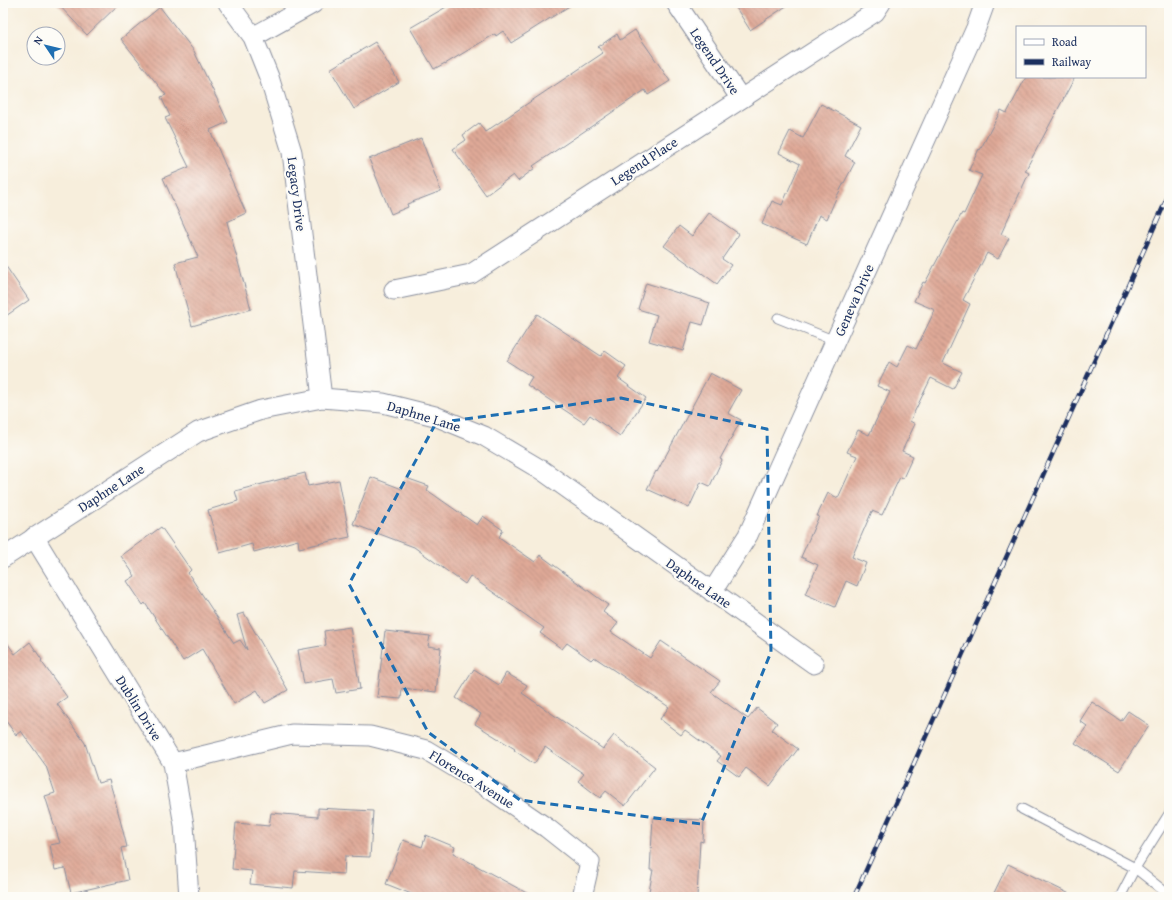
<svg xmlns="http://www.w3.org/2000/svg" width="1172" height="900" viewBox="0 0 1172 900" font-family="'Gentium Book Plus',serif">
<defs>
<pattern id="building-back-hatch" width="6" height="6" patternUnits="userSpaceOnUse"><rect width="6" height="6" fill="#dfa997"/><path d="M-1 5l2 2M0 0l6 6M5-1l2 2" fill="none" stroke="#b48a7e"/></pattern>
</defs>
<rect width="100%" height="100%" fill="#fdfcf7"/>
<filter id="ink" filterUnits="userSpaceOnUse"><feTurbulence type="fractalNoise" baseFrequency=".025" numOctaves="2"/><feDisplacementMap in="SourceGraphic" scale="8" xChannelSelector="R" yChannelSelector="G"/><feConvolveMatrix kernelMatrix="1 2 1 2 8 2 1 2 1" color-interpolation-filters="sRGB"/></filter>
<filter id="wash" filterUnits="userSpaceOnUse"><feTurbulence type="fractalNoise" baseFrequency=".012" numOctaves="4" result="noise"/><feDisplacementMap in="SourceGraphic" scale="16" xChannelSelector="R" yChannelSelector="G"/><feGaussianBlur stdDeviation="0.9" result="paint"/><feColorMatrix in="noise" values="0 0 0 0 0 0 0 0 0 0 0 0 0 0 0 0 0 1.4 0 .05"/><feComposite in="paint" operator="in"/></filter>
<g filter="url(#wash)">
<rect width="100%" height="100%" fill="#f7eedc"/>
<g id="blocks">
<path fill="url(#building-back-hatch)" d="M57,3H120L87,35Z
M453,3H574L511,43L503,31L496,36L495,34L445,64V63L434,69L410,28Z
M733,3H791L750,30Z
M160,7L194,51L228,122L210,130L246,213L227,222L251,309L192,326L175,263L198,257L163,178L189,167L165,118L170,116L161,97L166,95L121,39Z
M635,30L670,81L648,95L645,90L533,166L535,168L518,181L513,175L486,195L453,149L466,140L463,135L479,123L485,132L603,53L598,47L617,34L620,40Z
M375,42L399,82L354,109L330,69Z
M1026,77H1075L1025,171L1029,173L1001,234L1009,238L998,259L987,253L963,300L970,304L943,363L962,372L953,389L931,378L910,421L915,424L902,451L913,456L903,478L900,477L882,515L872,511L852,557L866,563L857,586L846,581L835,607L805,594L818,565L801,557L819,516H817L828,493L838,498L857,456L847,452L858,430L869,435L890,392L877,386L889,362L897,367L908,345L916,349L935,310L914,301L923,282L925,283L962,213L964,214L982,175L969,170L979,149L980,150L1001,110L1007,113Z
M821,104L861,125L845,156L855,162L836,198L827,219L819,215L807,244L762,224L772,201L782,205L800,164L779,153L790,131L803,138Z
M421,138L441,191L407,204L408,207L391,214L369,159Z
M709,213L739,234L722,259L731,265L717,284L664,246L679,226L692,236Z
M3,262L29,300L3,318Z
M646,283L710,303L703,325L692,322L683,351L649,341L657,315L638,309Z
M537,314L601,356L605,351L626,366L618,378L646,398L620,436L590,415L584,423L527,385L532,377L507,361Z
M710,373L741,390L728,413L741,420L720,459L722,460L710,486L701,482L689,508L647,489L656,471L657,472Z
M305,473L308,486L339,480L350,537L299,548L298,540L254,552L252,544L220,553L208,510L238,501L235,491Z
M371,477L402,489L406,478L429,486L427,490L477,525L483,516L503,530L499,537L535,562L540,555L608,605L603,612L618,623L611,632L650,658L661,641L720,681L711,692L748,719L757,708L777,723L772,730L798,749L770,786L746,768L739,777L717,761L721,756L685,730L681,735L660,719L669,707L594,657L591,660L567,643L562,649L540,633L544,628L470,576L465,584L414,547L353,524Z
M161,527L191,570L188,573L234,643L240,640L247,650L237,615L244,613L288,690L265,703L257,690L234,704L202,649L183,661L145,603L143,605L127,581L135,576L121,556Z
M350,627L360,689L336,693L333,679L304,684L298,650L326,645L324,631Z
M385,631L430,636L428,646L441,648L436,692L402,688L401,699L377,697Z
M3,637L15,654L30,642L42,660L41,661L67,697L57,704L85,743L98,783L109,780L115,800L127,847L121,848L128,880L71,893L65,868L55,870L50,845L60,843L45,796L55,793L46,766L21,731L16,735L3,717Z
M474,669L499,685L506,673L527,685L522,693L603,749L614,735L655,767L625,806L606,791L600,798L578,781L584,774L545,747L534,764L514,750L515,749L475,724L481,714L456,698Z
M1092,702L1121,721L1128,711L1149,725L1119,771L1075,743L1087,726L1080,721Z
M318,808L373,811L370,857L345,856L344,874L295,871L293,888L250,884L252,871L232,869L236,823L269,826L271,813L318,817Z
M653,818L704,820L703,842L700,841L697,897H648L653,870H650Z
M426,835L455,847L453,853L534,897H419L386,884L403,840L422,847Z
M1008,864L1076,897H992Z"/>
</g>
</g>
<g filter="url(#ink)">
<use href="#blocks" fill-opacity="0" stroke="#898e9d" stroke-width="1"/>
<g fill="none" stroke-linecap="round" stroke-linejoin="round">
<defs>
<path id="lane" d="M778,318L835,341
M1022,809L1135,868L1169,895
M1120,897L1135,868L1169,814"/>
<path id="street" d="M228,3L253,37L269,77L292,152L322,398
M676,3L741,99
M253,37L314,3
M394,290L471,274L875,12L881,3
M34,537L173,763L184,825L189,897
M3,558L198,432L261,410L322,398L383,403L435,416L484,436L543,471L814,664
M712,592L748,535L976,28L985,3
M173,763L292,734L370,736L426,750L481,783L547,828L590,862L582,897"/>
</defs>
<use href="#lane" stroke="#898e9d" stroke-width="11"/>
<use href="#street" stroke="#898e9d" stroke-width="21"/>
<use href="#lane" stroke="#fff" stroke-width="9"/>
<use href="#street" stroke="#fff" stroke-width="19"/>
<defs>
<path id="rail" d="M854,897L1169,194"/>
</defs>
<use href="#rail" stroke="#1b2f5e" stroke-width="4.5"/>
<use href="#rail" stroke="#fdfcf7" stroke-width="3" stroke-dasharray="9" stroke-linecap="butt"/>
</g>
</g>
<path fill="none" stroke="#1f6fb2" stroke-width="3" stroke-dasharray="8 5" stroke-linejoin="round" d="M621,398L767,429L771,652L701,824L520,800L428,732L349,584L436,423Z"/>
<g text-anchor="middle" stroke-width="4" stroke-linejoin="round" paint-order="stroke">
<g font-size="14" fill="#1b2f5e" stroke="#fdfcf7">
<text transform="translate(715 61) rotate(56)" y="5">Legend Drive</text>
<text transform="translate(644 161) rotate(-33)" y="5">Legend Place</text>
<text transform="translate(297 194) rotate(83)" y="5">Legacy Drive</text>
<text transform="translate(854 300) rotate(-66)" y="5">Geneva Drive</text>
<text transform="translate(424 416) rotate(17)" y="5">Daphne Lane</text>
<text transform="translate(111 488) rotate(-33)" y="5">Daphne Lane</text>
<text transform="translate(699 583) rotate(35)" y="5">Daphne Lane</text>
<text transform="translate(139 708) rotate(58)" y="5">Dublin Drive</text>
<text transform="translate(472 779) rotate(32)" y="5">Florence Avenue</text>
</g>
</g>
<rect width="1172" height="900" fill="none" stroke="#fdfcf7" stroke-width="16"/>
<rect x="1016" y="26" width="130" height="52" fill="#fdfcf7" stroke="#a3aaba"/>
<rect x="1024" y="39" width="20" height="6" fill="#ffffff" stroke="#a3aaba"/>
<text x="1052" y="46" font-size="12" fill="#1b2f5e">Road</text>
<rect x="1024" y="59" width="20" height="6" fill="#1b2f5e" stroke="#a3aaba"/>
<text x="1052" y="66" font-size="12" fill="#1b2f5e">Railway</text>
<g transform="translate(46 46) rotate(305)"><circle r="19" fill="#fdfcf7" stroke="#a3aaba"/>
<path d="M0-3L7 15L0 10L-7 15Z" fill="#1f6fb2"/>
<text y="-6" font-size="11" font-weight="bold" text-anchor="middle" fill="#1b2f5e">N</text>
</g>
</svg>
